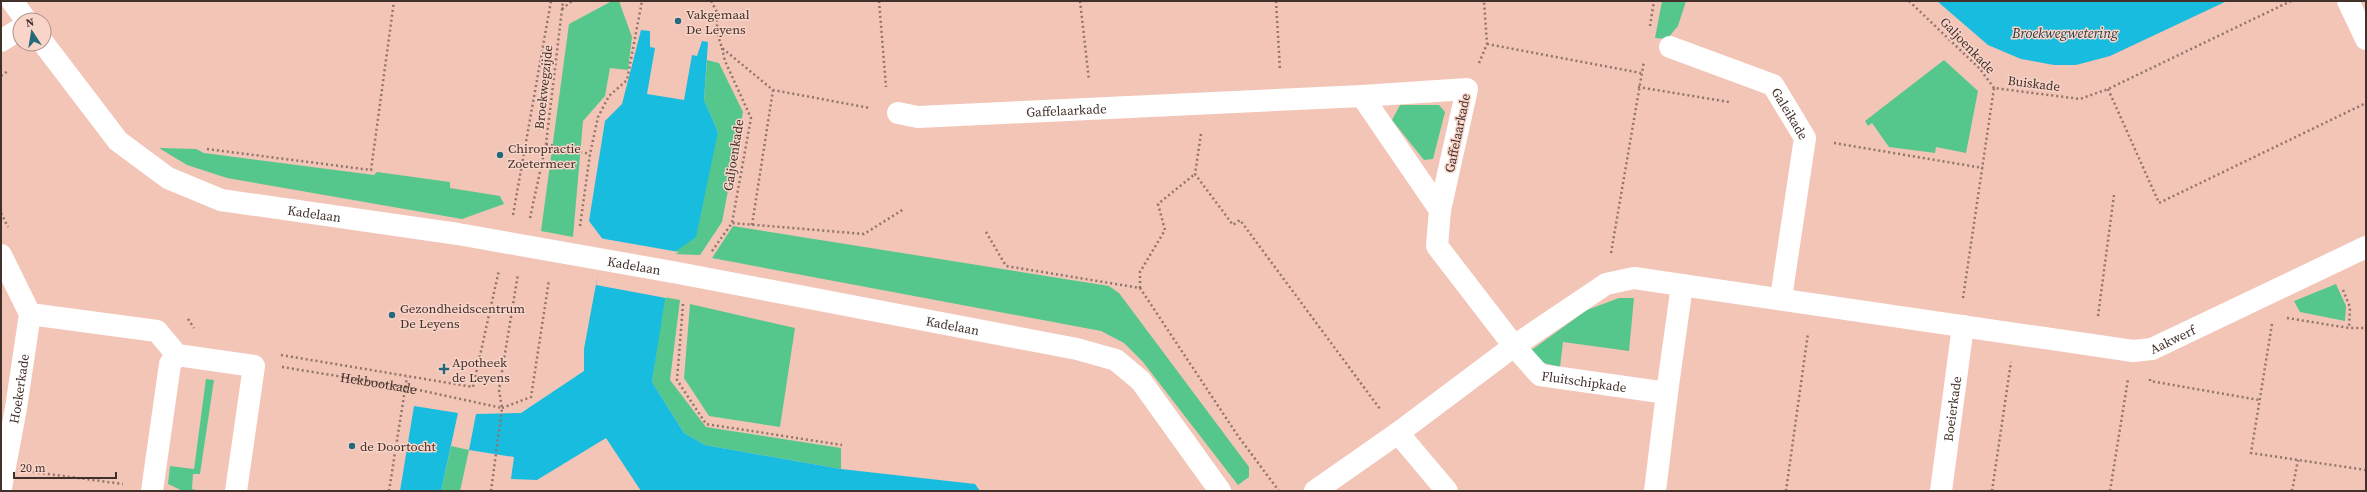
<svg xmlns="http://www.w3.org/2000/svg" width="2367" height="492" viewBox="0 0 2367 492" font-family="'Source Serif 4',serif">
<rect width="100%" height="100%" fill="#f2c5b7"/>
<path fill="#56c78c" d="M612,1H619L632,37L628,70L610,68L605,96L583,121L573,237L541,231L569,24Z
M1662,1H1686L1678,26L1667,39L1655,38Z
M707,60L719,63L743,112L722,222L700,255L672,254L718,132L704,100Z
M1944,60L1978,91L1966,153L1936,147L1935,153L1889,147L1872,123L1868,126L1865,121Z
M1400,105H1439L1445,112L1433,159L1424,160L1392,120Z
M159,148L196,149L204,153L374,175L377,172L450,182V188L500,196L504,204L462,219L227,178L187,165Z
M733,226L1109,286L1119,293L1249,467V477L1238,485L1143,362L1124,343L1101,331L712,258Z
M2336,284L2346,306L2345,321L2300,312L2294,301Z
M664,297L680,300L670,380L706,427L841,448V469L705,445L684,433L652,382Z
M1619,298H1634L1629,351L1563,342L1560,367L1532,360L1526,354L1587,310Z
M690,304L795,328L780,427L709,416L684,378Z
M206,379L214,380L200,474H193L192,489L202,491H183L168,484L170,466L194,469Z
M451,446L469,450L460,491H441Z"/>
<path fill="#18bcde" d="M1937,1H2227L2110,56L2076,65H2054L2021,59L1988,45Z
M641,30L650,31V47L655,48L647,94L684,100L692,55L697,56L702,41L708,42L704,100L718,132L696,237L672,254L652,382L684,433L705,445L841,469L975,484L980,491H641L606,438L537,480L511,479L514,457L469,450L476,414L521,413L584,371V349L604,241L589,221L605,121L622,104Z
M414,406L458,413L441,491H400Z"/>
<path fill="#f2c5b7" d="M599,238L679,252L674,255L666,298L596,285L602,242Z"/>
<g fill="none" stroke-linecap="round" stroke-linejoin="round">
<g stroke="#91746a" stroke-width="2.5" stroke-dasharray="2 3" stroke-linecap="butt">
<path d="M711,1L717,12V32L722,48L773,90L870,108"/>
<path d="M879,1L886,87"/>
<path d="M1080,1L1089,80"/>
<path d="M1276,1L1280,70"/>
<path d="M1909,1L1980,69L1994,88"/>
<path d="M562,9L572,1"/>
<path d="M1650,26L1654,1"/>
<path d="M1487,44L1641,73"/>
<path d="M722,48L725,61L751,118L732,223"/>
<path d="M1479,63L1487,44L1484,1"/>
<path d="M1,76L8,71"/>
<path d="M1638,87L1729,102"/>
<path d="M2108,89L2159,203L2366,103"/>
<path d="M1201,134L1195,174L1233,225L1240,220L1380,409"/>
<path d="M1834,143L1983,168"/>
<path d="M546,144L590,154"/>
<path d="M207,149L371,170L394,1"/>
<path d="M1,213L8,227"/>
<path d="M513,215L551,1"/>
<path d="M530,218L546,144L563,1"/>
<path d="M752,225L773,90"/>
<path d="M580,226L590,154L598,117L609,96L627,80L642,1"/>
<path d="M986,232L1006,266L1140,288L1238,436L1279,491"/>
<path d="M712,251L732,223L864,234L904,209"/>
<path d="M1611,253L1644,61"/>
<path d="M1140,288V272L1165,230L1158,204L1195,174"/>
<path d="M2343,290L2350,307L2349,328"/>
<path d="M1963,298L1994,88L2080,99L2108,89L2291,1"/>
<path d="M683,304L677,380L706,424L842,445"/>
<path d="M2098,316L2114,195"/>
<path d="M2287,318L2349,328H2366"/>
<path d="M188,319L194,328"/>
<path d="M2272,324L2251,453L2366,470"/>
<path d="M281,355L473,387L499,270"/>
<path id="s1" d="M282,367L405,387L502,408"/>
<path d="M2150,379V381L2259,400"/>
<path d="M502,408L531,397L549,280"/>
<path d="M33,472L123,484"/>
<path d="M389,491L407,377"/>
<path d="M491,491L502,408L499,390L518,274"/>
<path d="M1786,491L1808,333"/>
<path d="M1992,491L2011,362"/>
<path d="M2110,491L2128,379"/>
<path d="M2292,491L2298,460"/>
</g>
<g stroke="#fff" stroke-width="22">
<path d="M2348,1L2366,39"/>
<path d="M1,41L20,29"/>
<path id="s2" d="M1670,47L1773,85L1805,138L1781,298"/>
<path d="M1362,96L1440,210"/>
<path id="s3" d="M898,113L918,117L1362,96L1467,89L1440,210L1437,246L1514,346L1540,375L1667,393L1655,491"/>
<path d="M1,255L30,314L157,331L177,355L254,366L236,491"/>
<path d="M1667,393L1682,285"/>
<path d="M1398,433L1447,491"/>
<path id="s4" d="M1,488L16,408L30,314"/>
<path d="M152,491L170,364L177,355"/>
<path id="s5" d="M1315,491L1398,433L1514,346L1606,284L1634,278L2133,351L2152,349L2366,247"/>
<path id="s6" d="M1941,491L1963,326"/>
</g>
<g stroke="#fff" stroke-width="22">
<path d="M12,1L26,20"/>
<path id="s7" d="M44,44L118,141L168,178L221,200L458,234L678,273L1077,349L1116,360L1141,381L1220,491"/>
</g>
</g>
<g fill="#25697a" stroke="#f9d4c9" stroke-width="1.5">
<circle cx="678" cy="21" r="4"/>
<circle cx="500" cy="155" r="4"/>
<circle cx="392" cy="315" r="4"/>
<path d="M442 363h4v4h4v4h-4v4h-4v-4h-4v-4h4z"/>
<circle cx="352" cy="446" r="4"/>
</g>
<g text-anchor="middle" stroke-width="3" stroke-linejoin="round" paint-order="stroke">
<g font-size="13" fill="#42312b" stroke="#f9d4c9" text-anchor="start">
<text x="686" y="19">Vakgemaal<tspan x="686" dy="15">De Leyens</tspan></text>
<text x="508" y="153">Chiropractie<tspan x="508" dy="15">Zoetermeer</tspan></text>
<text x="400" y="313">Gezondheidscentrum<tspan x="400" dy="15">De Leyens</tspan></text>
<text x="452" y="367">Apotheek<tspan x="452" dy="15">de Leyens</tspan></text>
<text x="360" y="451">de Doortocht</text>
</g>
<g font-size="13" fill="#42312b" stroke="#f9d4c9">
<text transform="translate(1968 45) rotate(46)" y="5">Galjoenkade</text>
<text transform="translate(2034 83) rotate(7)" y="5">Buiskade</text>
<text transform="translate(543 87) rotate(-84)" y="5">Broekwegzijde</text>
<text dy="5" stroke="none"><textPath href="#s3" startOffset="169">Gaffelaarkade</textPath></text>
<text dy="5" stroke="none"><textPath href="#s2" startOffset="143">Galeikade</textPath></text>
<text transform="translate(1457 133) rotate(-78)" y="5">Gaffelaarkade</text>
<text transform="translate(733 155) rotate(-81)" y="5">Galjoenkade</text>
<text dy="5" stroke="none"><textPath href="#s7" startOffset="336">Kadelaan</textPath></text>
<text dy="5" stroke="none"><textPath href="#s7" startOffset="660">Kadelaan</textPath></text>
<text dy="5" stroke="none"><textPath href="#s7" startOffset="984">Kadelaan</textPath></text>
<text dy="5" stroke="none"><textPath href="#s5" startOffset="932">Aakwerf</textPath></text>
<text dy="5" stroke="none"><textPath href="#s3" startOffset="940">Fluitschipkade</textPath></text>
<text dy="5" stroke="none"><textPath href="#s1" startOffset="98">Hekbootkade</textPath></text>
<text dy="5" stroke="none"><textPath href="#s4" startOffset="101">Hoekerkade</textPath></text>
<text dy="5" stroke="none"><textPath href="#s6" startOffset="83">Boeierkade</textPath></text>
</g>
<g font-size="14" font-style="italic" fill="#1e3b44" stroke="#f9d4c9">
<text x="2065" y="38">Broekwegwetering</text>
</g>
</g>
<rect width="2367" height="492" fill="none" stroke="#42312b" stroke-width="4"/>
<g transform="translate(32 32) rotate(348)"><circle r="19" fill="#f9d4c9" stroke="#b0938a"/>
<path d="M0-3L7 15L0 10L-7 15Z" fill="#25697a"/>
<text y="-6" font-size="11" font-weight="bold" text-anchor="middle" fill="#42312b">N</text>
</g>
<path d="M14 472v6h102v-6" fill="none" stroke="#42312b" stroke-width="2"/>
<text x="20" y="472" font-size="12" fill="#42312b" stroke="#f9d4c9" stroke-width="3" paint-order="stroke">20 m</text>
</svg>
